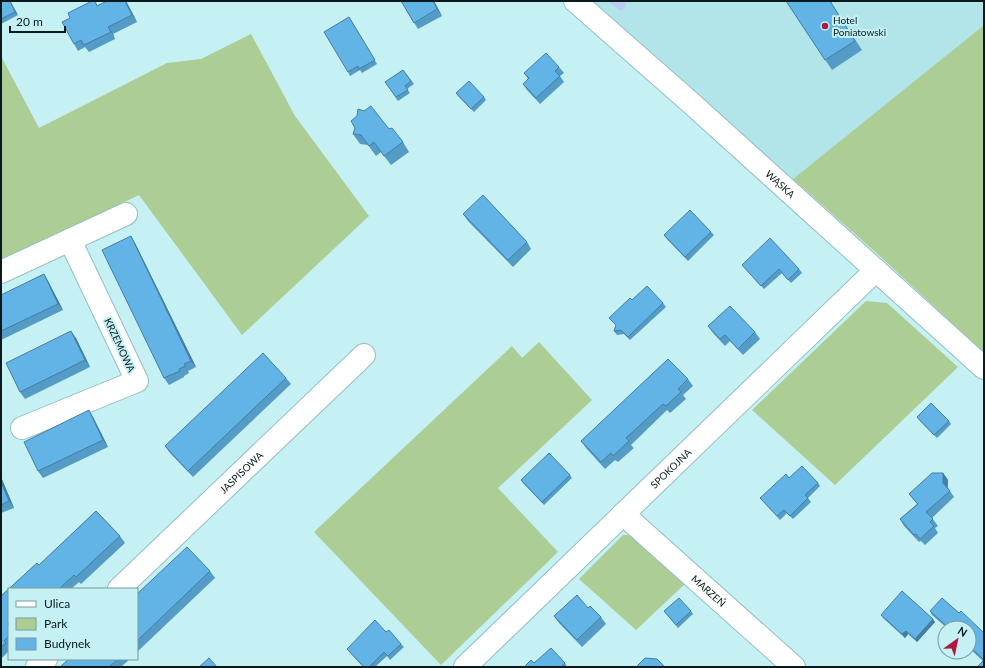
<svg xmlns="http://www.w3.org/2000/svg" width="985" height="668" viewBox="0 0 985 668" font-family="Lato,sans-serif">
<rect width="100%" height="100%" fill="#c5f0f4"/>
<path fill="#b1e5ea" d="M591,1H984V25L793,179Z"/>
<path fill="#acce95" d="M984,25V353L882,258L793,179Z
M251,34L295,116L369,216L242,335L139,195L1,261V56L39,128L167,63L201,59Z
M866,301L887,303L958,367L835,485L752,410Z
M539,342L592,400L498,488L558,552L441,665L314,532L512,346L522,358Z
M623,535H635L687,582L636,630L579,579Z"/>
<path fill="#becbf8" d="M607,1H625L626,6L621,11Z"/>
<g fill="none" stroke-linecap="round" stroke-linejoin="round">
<defs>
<g id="minor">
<path id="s1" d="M575,1L691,103L984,368"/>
<path d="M1,272L126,214"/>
<path d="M22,428L137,381L70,240"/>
<path id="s2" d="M623,514L794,667"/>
<path id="s3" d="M119,589L364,355"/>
<path d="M37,667L46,659"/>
<path id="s4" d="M465,667L876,270"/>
</g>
</defs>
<use href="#minor" stroke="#95bfc2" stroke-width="24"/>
<use href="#minor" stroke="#fff" stroke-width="22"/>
</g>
<path fill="#549bc6" d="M1,1H10L18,15L1,24Z
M126,1L137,22L113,34L115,39L89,52L85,47L78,51L74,44L98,5Z
M401,1H434L442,16L418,29Z
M786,1H833L831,3L862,50L832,70Z
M351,20L377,64L362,73L360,70L350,76L348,72Z
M559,67L564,73L560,76L564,82L540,104L527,90L523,84L528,79L524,73Z
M403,70L414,84L407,89L410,93L398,101L385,82Z
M456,93L484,97L486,100L474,112L458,96Z
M355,128L389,129L403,142L409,152L391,165L381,152L376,156L368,145L360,144L353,134Z
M463,214L527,242L531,249L513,267L468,221Z
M711,232L714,235L688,261L666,238L664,235Z
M135,243L196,367L188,371L189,373L184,376V377L169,385L164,378Z
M742,265L799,269L802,273L791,283L782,273L764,289Z
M44,274L48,281L63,310L1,340V295Z
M632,300L663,303L666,307L630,340L624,334L617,335L614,331L616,325L609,318Z
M708,326L755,332L760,339L743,355L730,341L725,346L713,333Z
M76,338L90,367L25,399L20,392Z
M286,378L291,384L193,477L170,453L165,446Z
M688,379L693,386L683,395L686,399L670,413L667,410L631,445L634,448L618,462L615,460L605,469L586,448L581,441Z
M93,417L108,447L43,478L38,471Z
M917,417L949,421L951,424L937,438L919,420Z
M943,473L948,480V488L954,497L932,518L938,526L935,528L938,533L925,545L921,541L919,542L904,526L900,519L917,504L909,494Z
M570,475L572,478L544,505L523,483L521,480Z
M1,477L14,508L1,513Z
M789,478L818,483L820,486L808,498L811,502L793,519L787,513L780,520L760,498Z
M96,511L120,536L125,543L81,584L79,582L71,589H9V651L1,659V596L37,563L39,565Z
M210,571L215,578L137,652V594Z
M588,608L601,617L606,624L582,647L559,623L554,616Z
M664,611H691L693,614L678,628Z
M930,611L959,613L984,633V667L983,661L969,648V628H947L932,615Z
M881,615L935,622L917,642L908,634L905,638L883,618Z
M386,632L401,644L404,647L390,660L387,656L375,667H363L347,649Z
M69,659H130L121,667H60Z
M534,663H565L567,667H524Z"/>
<path fill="#457ea1" d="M10,1L18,15L15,12Z
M125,1H126L137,22L132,15Z
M433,1H434L442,16L437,9Z
M108,27L113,34L115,39L111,32Z
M131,236L135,243L196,367L191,361Z
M44,274L48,281L63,310L58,304Z
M71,331L76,338L90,367L85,360Z
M89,410L93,417L108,447L103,440Z
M943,473L948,480L947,490L943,483Z
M1,477L14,508L9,501L1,482Z
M933,619L935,622L917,642L915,639Z
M906,631L908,634L905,638L902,634Z"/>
<path fill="#62b4e6" stroke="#457ea1" d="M1,1H10L15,12L1,19Z
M92,1H95L97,6L107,1H125L132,15L108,27L111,32L84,45L81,40L74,44L62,22L70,18L68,13Z
M401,1H433L437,9L414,23Z
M786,1H830L855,41L825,60Z
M349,17L375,60L359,69L358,66L348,72L324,32Z
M546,53L559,67L555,71L560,76L536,98L523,84L529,78L524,73Z
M403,70L411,81L405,86L408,90L396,97L385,82Z
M469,81L484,97L471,109L456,93Z
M371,106L389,129L392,128L403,142L384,156L374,142L369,146L361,135L353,134L355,128L351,121L357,116L358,109L364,111Z
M483,195L527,242L508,260L463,214Z
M690,210L711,232L685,257L664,235Z
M131,236L191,361L184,364L185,366L179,369L180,371L164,378L102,250Z
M770,238L799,269L788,280L779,269L761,286L742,265Z
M44,274L58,304L1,331V295Z
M647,286L663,303L628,337L621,330L614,331L616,325L609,318L630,298L632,300Z
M730,306L755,332L738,349L725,335L720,339L708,326Z
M71,331L85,360L20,392L6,363Z
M263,353L286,378L188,471L165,446Z
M668,359L688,379L678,389L681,392L666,406L663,404L626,438L629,441L613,456L611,453L601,462L581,441Z
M931,403L949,421L934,435L917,417Z
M89,410L103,440L38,471L24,442Z
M549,453L570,475L542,502L521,480Z
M802,466L818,483L805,495L808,498L790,516L784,510L777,516L760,498L786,474L789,478Z
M932,473H943V483L950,491L926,512L933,519L930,522L934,526L920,539L916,534L914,535L900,519L918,504L909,494Z
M1,482L9,501L1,505Z
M96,511L120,536L76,577L74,575L59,589H9V636L4,641L6,643L1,647V596L37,563L39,565Z
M187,547L210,571L137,641V594Z
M902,591L933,619L915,639L906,631L902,634L881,615Z
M577,595L588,608L590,606L601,617L577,640L554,616Z
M679,598L691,611L676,625L664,611Z
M942,598L959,613L961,611L984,633V667H977L984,660L969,646V628H949L930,611Z
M375,620L386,632L389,630L401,644L388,656L384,652L369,667H364L347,649Z
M551,648L565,663L561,667H524L531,660L534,663Z
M209,658L217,667H199Z
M645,658L657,659L665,667H636Z
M69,659H118L109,667H60Z"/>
<circle fill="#ae1a3b" stroke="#c5f0f4" stroke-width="1.5" cx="825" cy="26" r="4"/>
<g text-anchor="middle" stroke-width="4" stroke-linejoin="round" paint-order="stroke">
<g font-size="10" fill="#0a1a1c" stroke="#c5f0f4" text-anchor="start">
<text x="833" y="24">Hotel<tspan x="833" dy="12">Poniatowski</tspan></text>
</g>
<g font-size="10" fill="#0a1a1c" stroke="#c5f0f4">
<text dy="4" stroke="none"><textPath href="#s1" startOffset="275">WĄSKA</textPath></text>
<text transform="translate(120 345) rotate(65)" y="4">KRZEMOWA</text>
<text dy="4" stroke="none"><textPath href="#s4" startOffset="286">SPOKOJNA</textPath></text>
<text dy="4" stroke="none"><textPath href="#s3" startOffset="169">JASPISOWA</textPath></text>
<text dy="4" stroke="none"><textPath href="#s2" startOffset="115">MARZEŃ</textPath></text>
</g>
</g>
<rect width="985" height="668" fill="none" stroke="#0a1a1c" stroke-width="4"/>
<rect x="8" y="588" width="130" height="72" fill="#c5f0f4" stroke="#7a9a9e"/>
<rect x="16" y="601" width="20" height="6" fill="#ffffff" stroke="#7a9a9e"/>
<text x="44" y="608" font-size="12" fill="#0a1a1c">Ulica</text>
<rect x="16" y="618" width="20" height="12" fill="#acce95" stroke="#7a9a9e"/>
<text x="44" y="628" font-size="12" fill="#0a1a1c">Park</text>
<rect x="16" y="638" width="20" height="12" fill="#62b4e6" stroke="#7a9a9e"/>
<text x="44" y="648" font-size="12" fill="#0a1a1c">Budynek</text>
<g transform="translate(957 640) rotate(33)"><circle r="19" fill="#c5f0f4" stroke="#7a9a9e"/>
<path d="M0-3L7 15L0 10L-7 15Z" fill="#ae1a3b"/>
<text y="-6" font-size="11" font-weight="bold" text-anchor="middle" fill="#0a1a1c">N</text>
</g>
<path d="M10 26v6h55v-6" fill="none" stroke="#0a1a1c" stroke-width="2"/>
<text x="16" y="26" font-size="12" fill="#0a1a1c" stroke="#c5f0f4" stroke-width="3" paint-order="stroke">20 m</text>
</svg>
